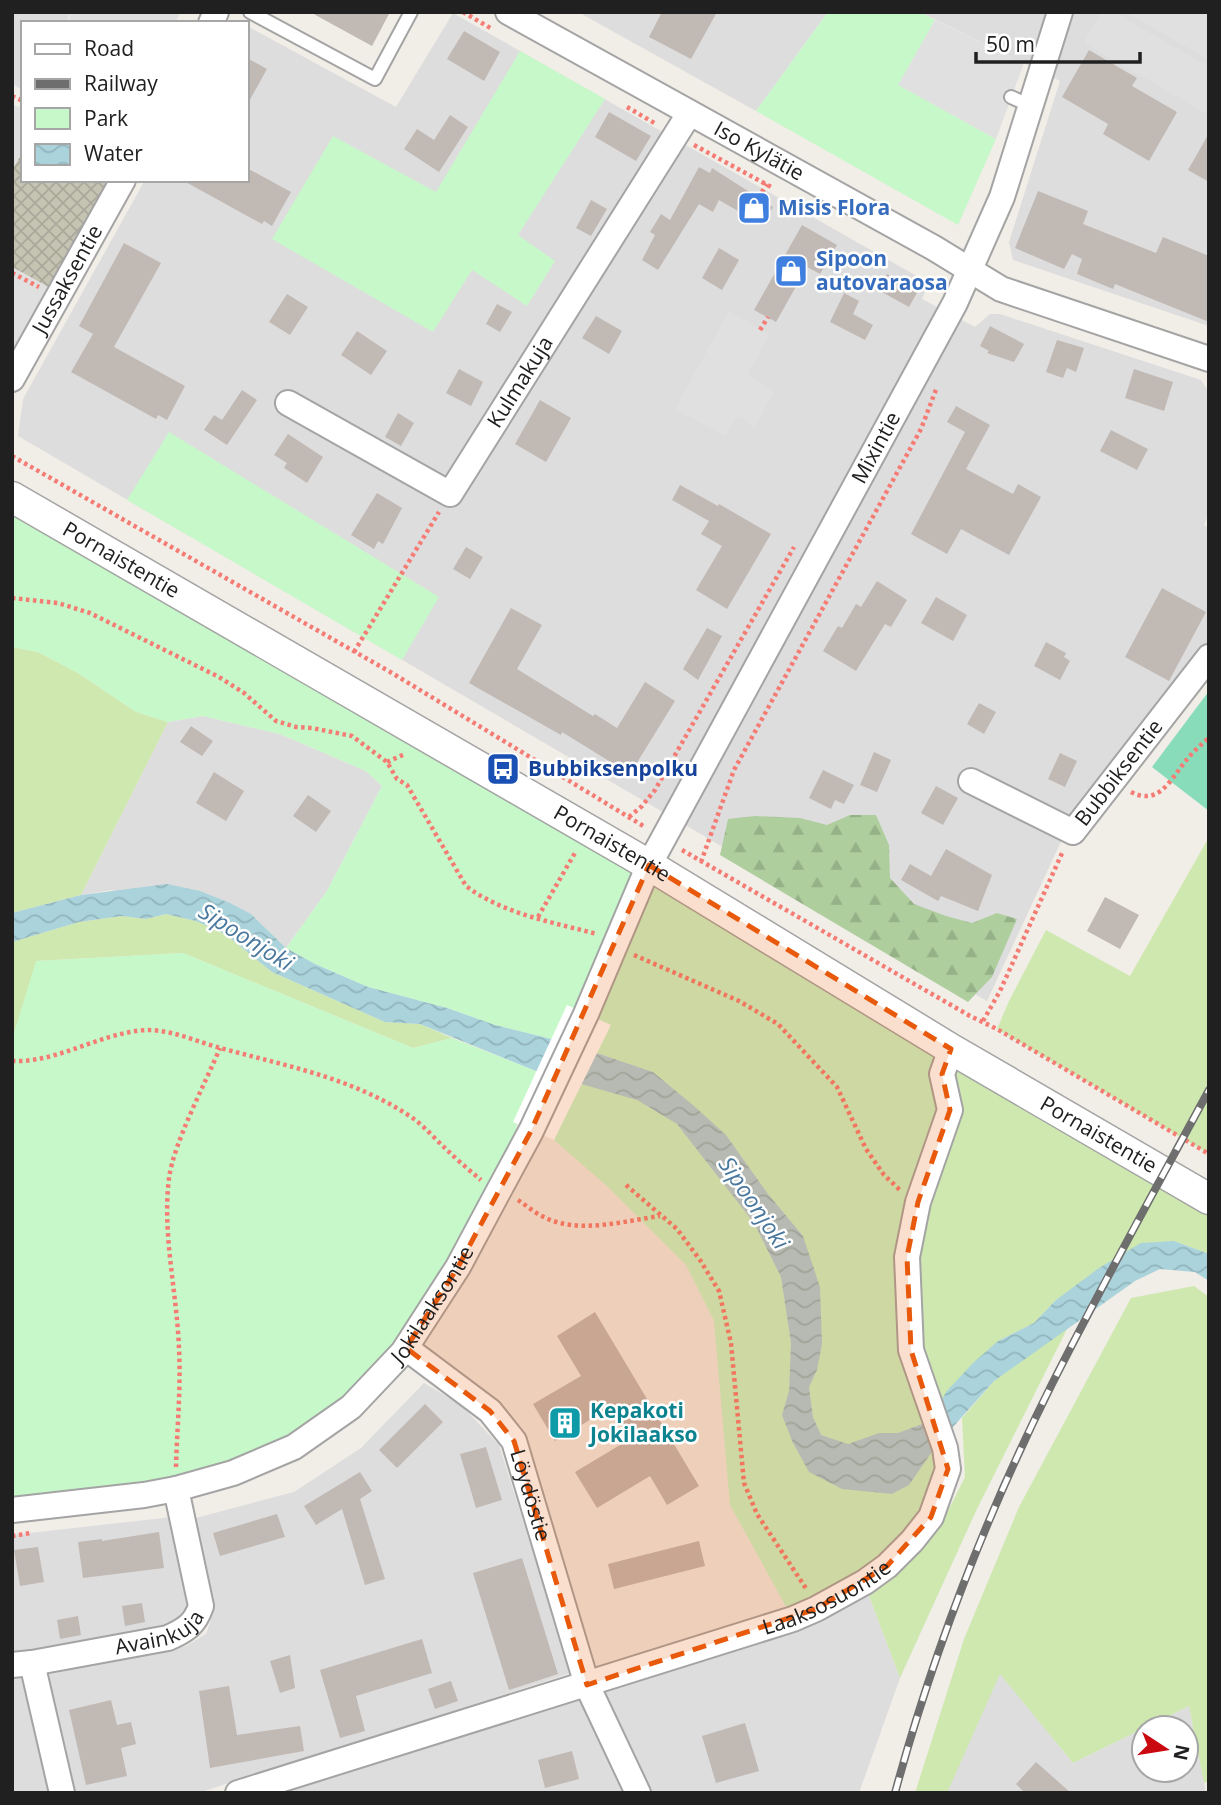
<svg xmlns="http://www.w3.org/2000/svg" width="1221" height="1805" viewBox="0 0 1221 1805" font-family="'Open Sans',sans-serif">
<defs>
<pattern id="construction-cross-hatch" width="8" height="8" patternUnits="userSpaceOnUse" patternTransform="scale(1.75)"><rect width="8" height="8" fill="#c5c4b3"/><path d="M0 0l8 8M0 8l8-8" fill="none" stroke="#a9a89a"/></pattern>
<pattern id="forest-firs" width="22" height="20" patternUnits="userSpaceOnUse" patternTransform="scale(1.75)"><rect width="22" height="20" fill="#aece9e"/><path d="M5 1l3.5 6h-7zM16 11l3.5 6h-7z" fill="#95b188"/></pattern>
<pattern id="water-waves" width="16" height="10" patternUnits="userSpaceOnUse" patternTransform="scale(1.75)"><rect width="16" height="10" fill="#aad3dc"/><path d="M0 5q4-4 8 0t8 0" fill="none" stroke="#92b5bc"/></pattern>
</defs>
<rect width="100%" height="100%" fill="#f1ede7"/>
<path fill="#deddde" d="M12,12H71L66,23H23V90L12,84Z
M578,12H828L756,111Z
M920,12H1209V326L1013,260L1009,242L1060,81Z
M453,13L929,283L922,299L975,327L990,314H1000L1201,380L1209,392V513L1204,525L1209,528V642L1071,820L987,1001L18,436L23,399L145,180H247V26L396,107Z
M203,716L280,734L366,771L382,786L327,891L286,948L251,914L111,890L81,895L168,722Z
M424,1383L460,1404L499,1445L571,1673L198,1793H71L46,1675L186,1646L206,1634L213,1614L196,1518L294,1492L361,1448Z
M172,1517L187,1609L173,1631L12,1661V1535Z
M869,1596L900,1678L859,1793H651L641,1776L601,1687L772,1638Z
M24,1672L52,1793H12V1675Z
M1000,1673L1073,1763L1144,1728V1770H1186V1728H1144L1189,1706L1206,1793H946Z
M582,1694L626,1793H276Z"/>
<path fill="url(#construction-cross-hatch)" d="M23,151V180H123L50,288L12,267V170Z"/>
<path fill="#cee8b0" d="M12,647L38,652L78,673L136,712L168,722L81,895L12,913Z
M1209,837V1154L997,1029L1009,1001L1046,930L1130,976Z
M166,914L196,921L225,934L272,972L385,1022L420,1024L452,1038L413,1048L183,953L37,961L12,1040V942L79,922L123,916L146,919Z
M951,1049L1209,1199V1254L1174,1241L1056,1300L1034,1323L998,1341L939,1405L908,1296Z
M1194,1286L1209,1297V1781L1204,1783L1189,1706L1073,1763L1000,1674L947,1793H915L964,1639L1019,1507L1131,1298Z
M1068,1327L976,1511L900,1678L869,1596L919,1550L949,1509L965,1477L962,1418L994,1381Z"/>
<path fill="url(#forest-firs)" d="M850,815H876L889,845L890,878L914,904L946,916L972,923L997,913L1017,919L992,977L968,1002L720,855L728,819L755,816L800,818L827,825Z"/>
<path fill="#c7f8c9" d="M828,12H920L935,20L899,85L996,139L958,225L756,111Z
M520,51L605,99L518,235L555,261L527,306L472,270L433,332L272,239L333,136L436,192Z
M169,432L439,597L402,660L127,500Z
M12,497L951,1049L950,1110L907,1257L931,1414L922,1424L898,1433H879L848,1444L821,1435L813,1417L809,1387L817,1370L803,1236L768,1194L726,1135L653,1072L567,1043L495,1025L447,1008L368,987L315,964L286,948L327,891L382,786L366,771L280,734L203,716L168,722L136,712L78,673L38,652L12,647Z
M183,953L413,1048L452,1038L536,1071L517,1125L497,1194L351,1407L233,1473L12,1511V1040L36,961Z
M578,1082L637,1100L677,1124L754,1223L781,1277L791,1343L789,1391L782,1416L842,1489L892,1494L909,1485L936,1446L945,1448L912,1541L793,1619L730,1505L714,1321L686,1265L607,1186L554,1140Z"/>
<path fill="#89dcb9" d="M1209,691V811L1152,767Z"/>
<path fill="#e0e0e0" d="M72,12H181L175,23H67Z
M1101,12H1113L1209,67V115L1084,43Z
M1126,12H1209V60Z
M935,20L1024,63L996,139L898,85Z
M12,104L23,109V151L12,170Z
M12,267L50,288L12,356Z
M729,311L770,335L747,374L774,392L755,427L738,416L725,436L675,409Z"/>
<path fill="url(#water-waves)" d="M167,884L200,891L230,903L251,914L286,948L315,964L368,987L447,1008L495,1025L567,1043L653,1072L694,1106L726,1135L768,1194L803,1236L820,1287L822,1344L817,1370L809,1387L813,1417L821,1435L848,1444L879,1433H898L922,1424L939,1405L946,1392L973,1363L998,1341L1034,1323L1056,1300L1099,1268L1141,1243L1174,1241L1209,1254V1281L1195,1272L1160,1269L1135,1281L994,1381L936,1446L909,1485L892,1494L842,1489L809,1472L793,1443L782,1415L789,1391L791,1343L781,1277L754,1223L677,1124L637,1100L536,1071L420,1024L385,1022L272,972L225,934L196,921L166,914L146,919L122,916L79,922L12,942V913L81,895Z"/>
<path fill="#fff" d="M567,1005L611,1025L554,1140L513,1122Z"/>
<path fill="#c1b9b4" d="M310,12H390L372,46Z
M662,12H717L691,59L649,37Z
M464,31L500,52L484,81L447,59Z
M1089,50L1137,78L1132,86L1177,112L1149,161L1103,134L1108,124L1062,97Z
M247,58L267,69L247,105Z
M609,112L651,136L636,161L595,137Z
M450,115L468,127L439,172L404,149L417,129L434,140Z
M1209,133V182L1188,170Z
M699,167L710,173L712,168L773,207L762,225L719,200L713,212L699,204L658,270L642,260L655,235L650,232L661,214L670,220Z
M247,168L291,192L272,226L264,221L262,224L182,180H247Z
M1038,191L1088,211L1083,224L1156,253L1163,237L1209,256V322L1115,284L1113,289L1077,274L1082,259L1072,254L1064,269L1015,248Z
M591,200L607,209L591,236L576,228Z
M802,225L837,245L820,274L807,267L776,322L754,310Z
M124,243L161,263L114,347L185,386L167,420L158,415L156,419L71,372L93,334L79,326Z
M719,248L739,260L722,290L702,278Z
M887,274L918,291L909,307L878,290Z
M844,293L859,301L853,314L873,325L865,340L830,322Z
M287,294L308,307L290,335L269,322Z
M497,304L512,312L500,332L486,324Z
M596,316L622,331L609,354L582,338Z
M990,326L1024,344L1014,362L987,353L989,351L980,346Z
M357,331L387,351L371,375L341,355Z
M1057,340L1084,348L1076,372L1067,368L1063,378L1046,372Z
M459,369L483,382L471,406L446,393Z
M1134,369L1173,382L1164,411L1125,398Z
M242,390L257,400L227,445L204,430L214,415L222,420Z
M540,400L571,418L546,462L515,444Z
M956,406L990,425L966,469L1013,494L1018,484L1041,497L1009,555L961,529L947,554L911,534L965,432L947,422Z
M398,413L414,423L401,446L385,437Z
M1111,430L1148,449L1137,470L1100,451Z
M288,434L323,457L307,483L284,468L287,463L274,455Z
M680,485L718,506L719,504L771,534L727,609L696,590L722,546L701,534L709,521L672,500Z
M377,493L402,508L383,544L378,541L374,549L351,535Z
M466,547L483,557L470,579L453,569Z
M877,581L907,600L891,627L885,624L856,671L823,651L838,626L842,628L856,604L861,607Z
M1162,588L1206,612L1169,681L1125,657Z
M936,597L967,615L953,641L921,623Z
M511,608L542,625L517,669L593,716L595,714L617,728L645,682L675,701L630,774L562,732L561,735L469,683Z
M707,628L722,636L698,680L683,669Z
M1046,642L1066,653L1064,657L1070,661L1060,680L1034,666Z
M979,703L996,712L984,734L967,724Z
M191,726L213,741L202,756L180,742Z
M874,752L891,760L877,792L860,785Z
M1060,753L1077,761L1065,787L1048,779Z
M823,770L854,785L844,804L835,800L831,809L809,798Z
M214,772L244,791L226,821L196,803Z
M936,786L958,798L943,825L921,813Z
M308,795L331,811L316,832L293,816Z
M946,849L992,875L978,911L941,896L938,901L901,880L910,864L931,876Z
M1105,897L1139,915L1120,949L1087,931Z
M595,1312L699,1486L667,1505L650,1476L597,1508L575,1472L630,1439L611,1407L555,1441L533,1404L581,1376L557,1336Z
M425,1404L443,1422L397,1468L379,1450Z
M486,1447L502,1500L476,1508L460,1454Z
M360,1472L372,1491L360,1499L385,1579L365,1585L342,1509L316,1525L304,1506Z
M277,1514L285,1537L220,1556L213,1533Z
M159,1532L164,1568L83,1578L78,1542L102,1539V1541Z
M699,1541L705,1566L614,1589L608,1564Z
M38,1547L44,1582L20,1586L14,1550Z
M522,1558L558,1674L509,1690L473,1573Z
M142,1603L145,1622L125,1626L122,1606Z
M78,1616L81,1635L60,1639L57,1620Z
M422,1639L432,1673L356,1696L365,1731L340,1738L320,1670Z
M290,1655L295,1688L280,1693L270,1661Z
M451,1681L458,1701L435,1709L428,1689Z
M229,1686L237,1735L300,1726L304,1751L210,1768L199,1691Z
M111,1700L117,1725L131,1722L136,1744L121,1748L127,1776L86,1785L69,1710Z
M745,1723L759,1771L716,1783L702,1736Z
M572,1751L579,1779L545,1788L538,1760Z
M1036,1762L1071,1793H1025L1016,1784Z"/>
<g fill="none" stroke-linecap="round" stroke-linejoin="round">
<defs>
<path id="service" d="M250,12L375,79L411,12
M1011,97L1031,106"/>
<g id="minor">
<path id="s1" d="M508,12L934,248L1001,289L1209,359"/>
<path d="M211,23L216,12"/>
<path id="s2" d="M12,379L123,180"/>
<path id="s3" d="M288,403L450,494L689,114"/>
<path id="s4" d="M971,781L1073,832L1209,657"/>
<path id="s5" d="M406,1348L490,1411L514,1441L587,1685L638,1793"/>
<path id="s6" d="M12,1510L144,1495L176,1489L233,1473L294,1447L351,1407L403,1352L458,1267L497,1194L531,1131L586,1014L649,865L955,303L1002,197L1060,12"/>
<path d="M32,1663L62,1793"/>
<path id="s7" d="M12,1665L32,1663L168,1638C186,1630 195,1624 201,1606L176,1489"/>
<path id="s8" d="M238,1793L793,1619L816,1609L865,1582L887,1566L912,1541L931,1517L948,1469L945,1448L911,1350L907,1257L918,1202L950,1110L942,1074L951,1049"/>
</g>
<g id="tertiary">
<path id="s9" d="M12,497L649,865L951,1049L1209,1199"/>
</g>
</defs>
<use href="#service" stroke="#a4a4a4" stroke-width="16"/>
<use href="#minor" stroke="#a4a4a4" stroke-width="28"/>
<use href="#tertiary" stroke="#a4a4a4" stroke-width="33"/>
<path stroke="#f57c74" stroke-width="4.5" stroke-dasharray="3.5 3.5" stroke-linecap="butt" d="M463,12L492,29
M12,96L23,101
M627,107L656,124
M694,145L773,188
M758,198L767,184
M12,273L39,287
M760,330L768,317
M12,456L392,673L645,827
M12,598L58,603L90,613L219,677L244,693L276,721L296,727L312,728L352,736L387,762L397,779L407,785L466,886C503,914 552,922 597,934
M354,652L439,512
M387,762L405,754
M1131,792C1158,806 1170,781 1184,763C1191,754 1200,745 1209,738
M629,817L642,806L655,790L794,547
M682,850L970,1016L997,1029L1209,1154
M701,862L734,770L921,429L937,387
M538,917L576,851
M634,955L739,1001L778,1024L837,1087L866,1149L884,1175L901,1191
M983,1021L1000,991L1063,851
M12,1061C54,1063 94,1037 136,1031C166,1026 196,1042 224,1049C291,1067 356,1079 414,1119C425,1127 435,1139 445,1148C456,1159 469,1170 481,1180
M626,1185L677,1229L700,1260L719,1291L731,1343L744,1483L757,1514L807,1590
M518,1200C527,1206 536,1214 546,1218C579,1234 625,1221 660,1216
M176,1467C177,1428 181,1389 179,1349C177,1292 162,1235 169,1178C174,1142 205,1084 220,1048
M12,1536L31,1533"/>
<use href="#service" stroke="#fff" stroke-width="12"/>
<use href="#minor" stroke="#fff" stroke-width="24"/>
<use href="#tertiary" stroke="#fff" stroke-width="30"/>
<defs>
<path id="rail" d="M895,1793C933,1652 987,1514 1052,1384C1102,1285 1156,1188 1209,1090"/>
</defs>
<use href="#rail" stroke="#6e6e6e" stroke-width="8"/>
<use href="#rail" stroke="#fff" stroke-width="5" stroke-dasharray="16" stroke-linecap="butt"/>
</g>
<path fill="#e8590c" fill-opacity="0.2" stroke="#e8590c" stroke-width="5" stroke-dasharray="14 9" stroke-linejoin="round" d="M649,865L951,1049L942,1074L950,1110L918,1202L907,1257L911,1350L948,1469L931,1517L887,1566L816,1609L587,1685L514,1441L490,1411L406,1348L458,1267L531,1131Z"/>
<defs>
<symbol id="shop-square" viewBox="-11 -11 22 22"><rect x="-9" y="-9" width="18" height="18" rx="4" fill="#3f7fe0" stroke="#fff"/><path d="M-5-2.5h2.3a2.7 3.5 0 0 1 5.4 0H5L5.5 6h-11ZM-1.5-2.5h3a1.5 2.3 0 0 0-3 0Z" fill="#fff"/></symbol>
<symbol id="bus-square" viewBox="-11 -11 22 22"><rect x="-9" y="-9" width="18" height="18" rx="4" fill="#1a4fb4" stroke="#fff"/><path d="M-5-6H5V4H4V6H2V4H-2V6H-4V4H-5ZM-3.5-4V0h7V-4ZM-3.5 1.2v1.5H-2V1.2ZM2 1.2v1.5H3.5V1.2Z" fill="#fff"/></symbol>
<symbol id="building-square" viewBox="-11 -11 22 22"><rect x="-9" y="-9" width="18" height="18" rx="4" fill="#0f9aa8" stroke="#fff"/><path d="M-4-6H4V6H1V3H-1V6H-4ZM-2.5-4.3h1.7v1.8h-1.7ZM.8-4.3h1.7v1.8H.8ZM-2.5-1h1.7V.8h-1.7ZM.8-1h1.7V.8H.8Z" fill="#fff"/></symbol>
</defs>
<g fill-rule="evenodd">
<use href="#shop-square" x="735" y="189" width="38" height="38"/>
<use href="#shop-square" x="772" y="252" width="38" height="38"/>
<use href="#bus-square" x="484" y="750" width="38" height="38"/>
<use href="#building-square" x="546" y="1404" width="38" height="38"/>
</g>
<g text-anchor="middle" stroke-width="5" stroke-linejoin="round" paint-order="stroke">
<g font-size="21" fill="#202020" stroke="#fff">
<text dy="7" stroke="none"><textPath href="#s1" startOffset="287">Iso Kylätie</textPath></text>
<text dy="7" stroke="none"><textPath href="#s2" startOffset="114">Jussaksentie</textPath></text>
<text dy="7" stroke="none"><textPath href="#s3" startOffset="318">Kulmakuja</textPath></text>
<text dy="7" stroke="none"><textPath href="#s6" startOffset="1458">Mixintie</textPath></text>
<text dy="7" stroke="none"><textPath href="#s9" startOffset="126">Pornaistentie</textPath></text>
<text dy="7" stroke="none"><textPath href="#s4" startOffset="189">Bubbiksentie</textPath></text>
<text dy="7" stroke="none"><textPath href="#s9" startOffset="693">Pornaistentie</textPath></text>
<text dy="7" stroke="none"><textPath href="#s9" startOffset="1260">Pornaistentie</textPath></text>
<text dy="7" stroke="none"><textPath href="#s6" startOffset="492">Jokilaaksontie</textPath></text>
<text dy="7" stroke="none"><textPath href="#s5" startOffset="200">Löydöstie</textPath></text>
<text dy="7" stroke="none"><textPath href="#s8" startOffset="621">Laaksosuontie</textPath></text>
<text dy="7" stroke="none"><textPath href="#s7" startOffset="152">Avainkuja</textPath></text>
</g>
<g font-size="21" font-weight="bold" fill="#366cbe" stroke="#fff" text-anchor="start">
<text x="778" y="215">Misis Flora</text>
<text x="816" y="266">Sipoon<tspan x="816" dy="24">autovaraosa</tspan></text>
</g>
<g font-size="21" font-weight="bold" fill="#164399" stroke="#fff" text-anchor="start">
<text x="528" y="776">Bubbiksenpolku</text>
</g>
<g font-size="21" font-weight="bold" fill="#0d838f" stroke="#fff" text-anchor="start">
<text x="590" y="1418">Kepakoti<tspan x="590" dy="24">Jokilaakso</tspan></text>
</g>
<g font-size="23" font-style="italic" fill="#49779e" stroke="#fff">
<text transform="translate(246 937) rotate(32)" y="8">Sipoonjoki</text>
<text transform="translate(754 1203) rotate(56)" y="8">Sipoonjoki</text>
</g>
</g>
<rect width="1221" height="1805" fill="none" stroke="#202020" stroke-width="28"/>
<rect x="21" y="21" width="228" height="161" fill="#ffffff" stroke="#a6a6a6" stroke-width="2"/>
<rect x="35" y="44" width="35" height="10" fill="#ffffff" stroke="#a6a6a6" stroke-width="2"/>
<text x="84" y="56" font-size="21" fill="#202020">Road</text>
<rect x="35" y="79" width="35" height="10" fill="#6e6e6e" stroke="#a6a6a6" stroke-width="2"/>
<text x="84" y="91" font-size="21" fill="#202020">Railway</text>
<rect x="35" y="108" width="35" height="21" fill="#c7f8c9" stroke="#a6a6a6" stroke-width="2"/>
<text x="84" y="126" font-size="21" fill="#202020">Park</text>
<rect x="35" y="144" width="35" height="21" fill="url(#water-waves)" stroke="#a6a6a6" stroke-width="2"/>
<text x="84" y="161" font-size="21" fill="#202020">Water</text>
<g transform="translate(1165 1749) rotate(102)"><circle r="33" fill="#ffffff" stroke="#a6a6a6" stroke-width="2"/>
<path d="M0-5L12 26L0 18L-12 26Z" fill="#c90810"/>
<text y="-10" font-size="19" font-weight="bold" text-anchor="middle" fill="#202020">N</text>
</g>
<path d="M976 52v10h164v-10" fill="none" stroke="#202020" stroke-width="3.5"/>
<text x="986" y="52" font-size="21" fill="#202020" stroke="#ffffff" stroke-width="5" paint-order="stroke">50 m</text>
</svg>
